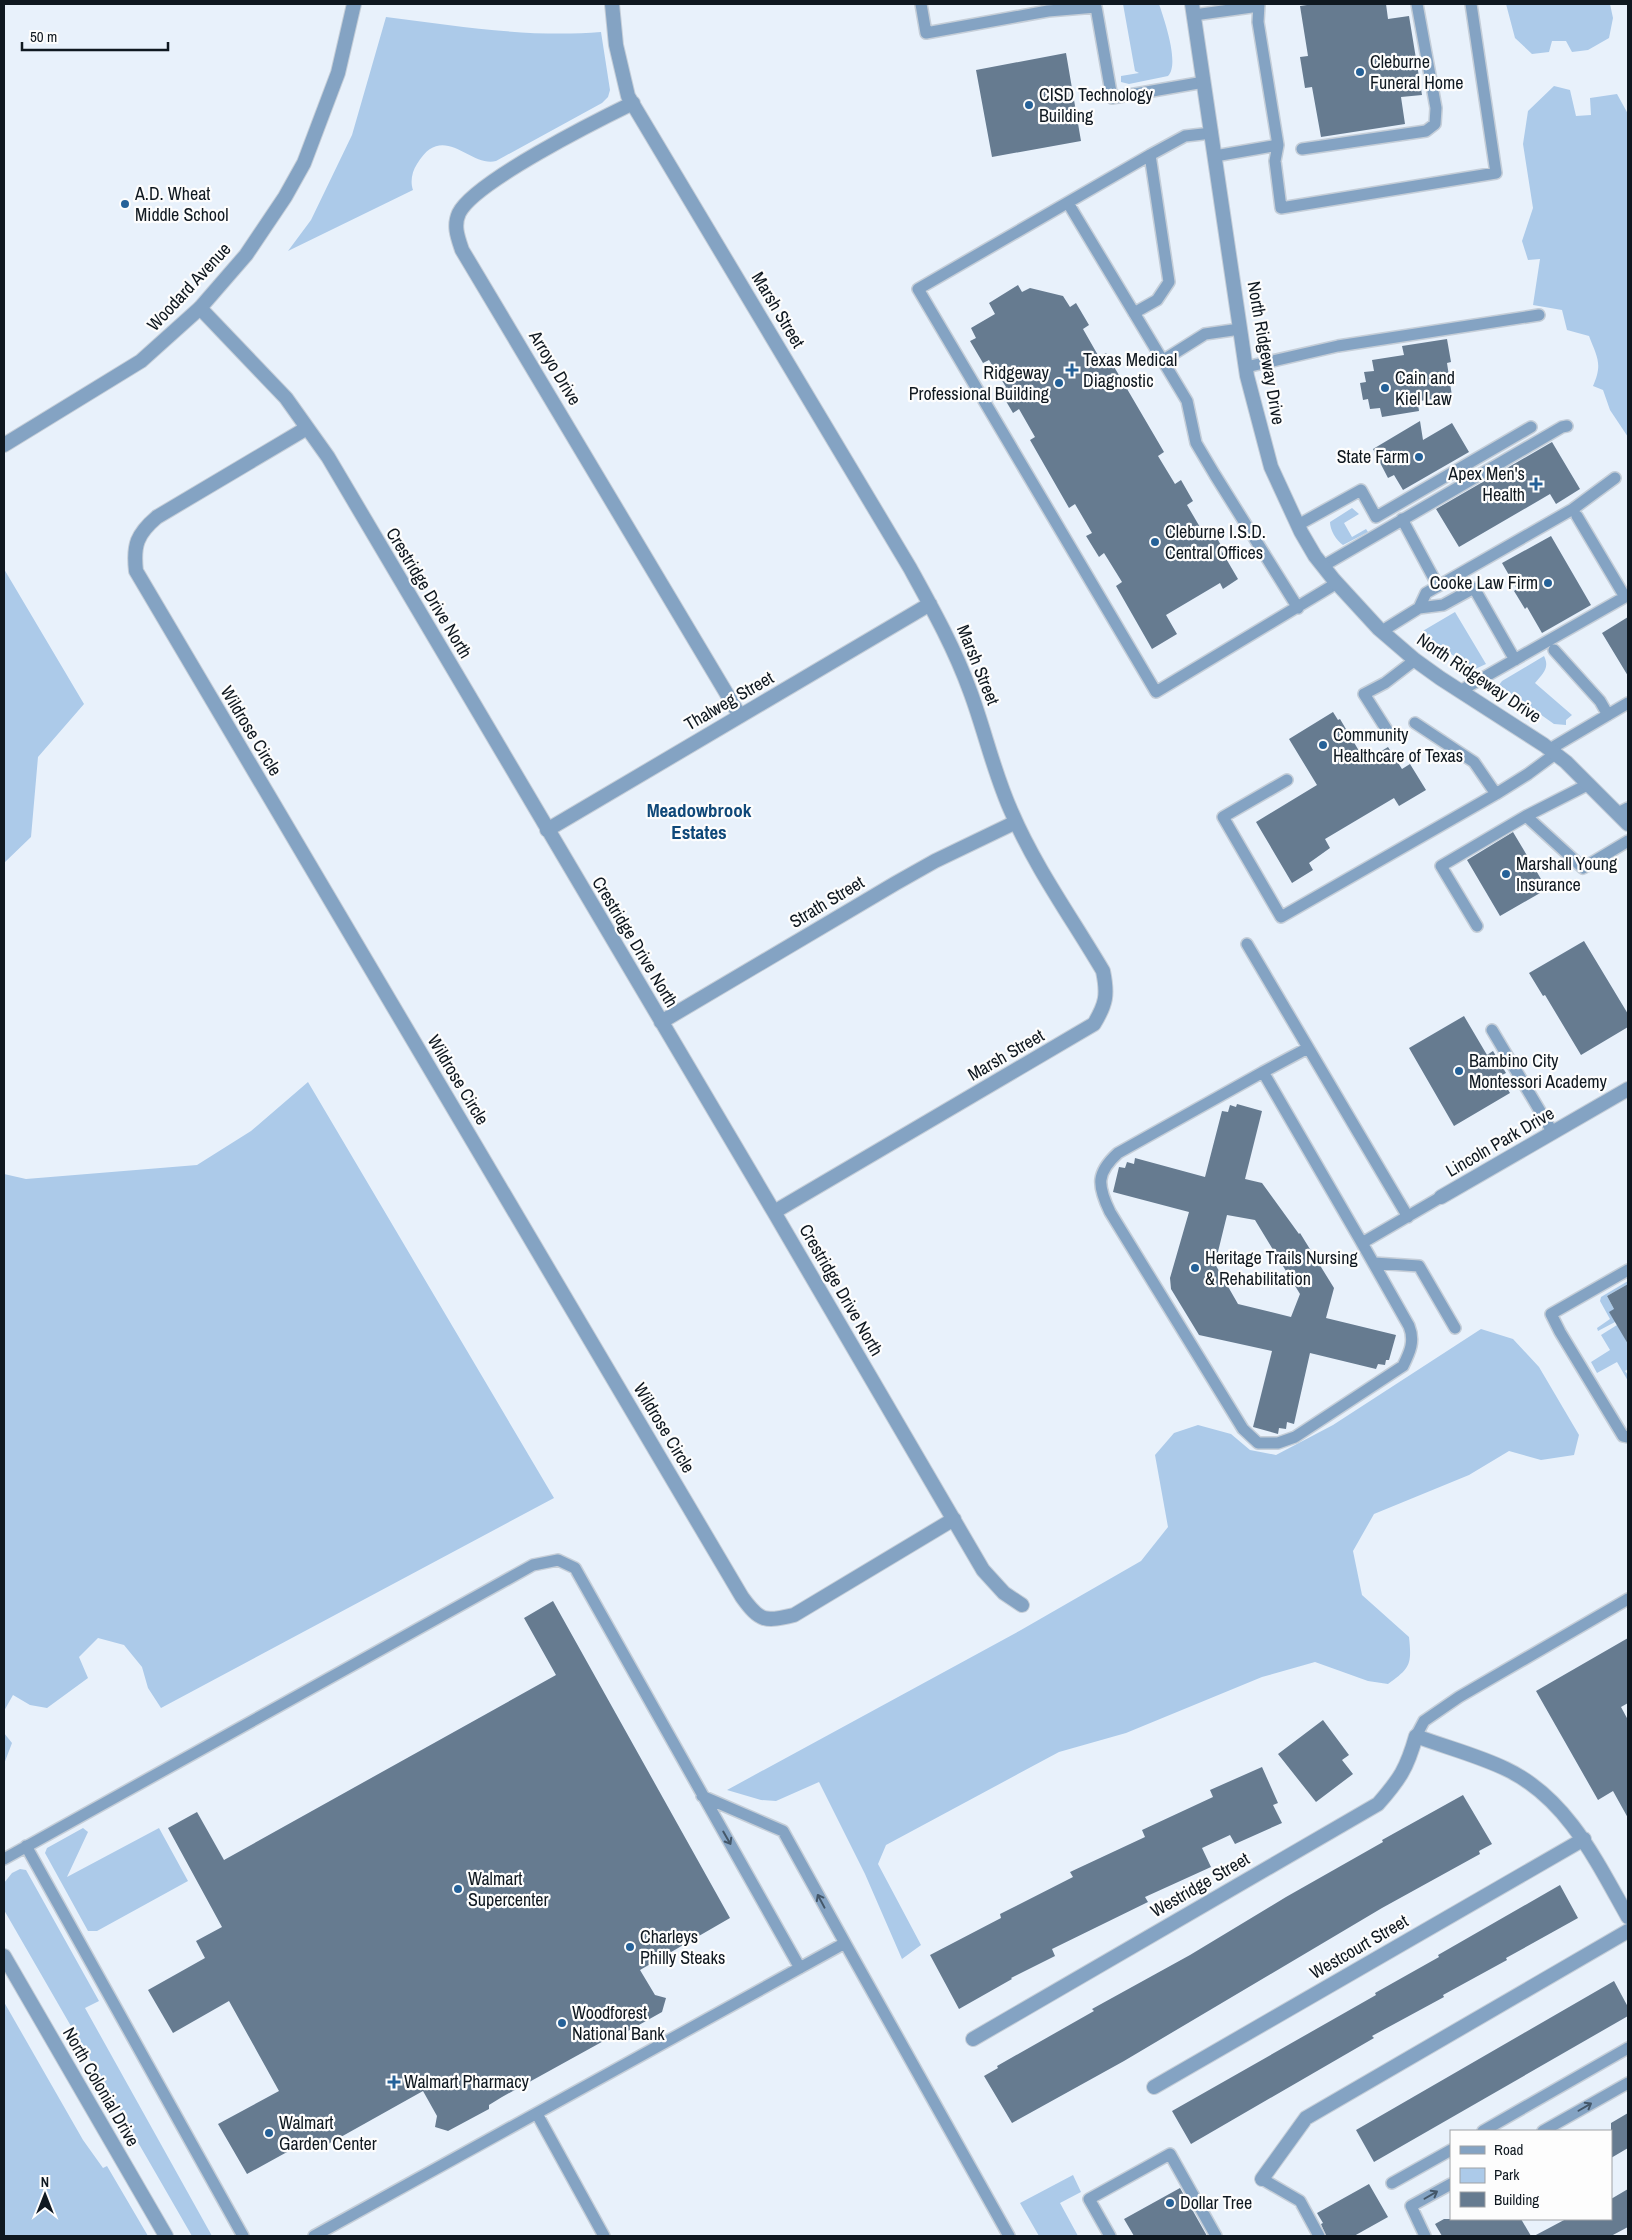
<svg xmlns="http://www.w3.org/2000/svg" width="1632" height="2240" viewBox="0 0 1632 2240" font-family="'Archivo Narrow',sans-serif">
<rect width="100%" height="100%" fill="#e8f1fb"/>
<path fill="#accae9" d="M1123,4H1159C1164,19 1180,64 1168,76L1129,84L1121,82V76L1139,73L1135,71Z
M1506,4H1610L1613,18L1609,38L1588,50L1572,52L1566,41H1552L1549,52L1532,54L1515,38Z
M386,17C457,26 530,38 601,32L610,90L608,97L602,103L496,161C470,168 443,120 417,164C412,171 410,182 413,190L288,251L311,220L352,135Z
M1554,86L1570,90L1576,116L1591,115L1590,98L1617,94L1628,114V437L1610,410L1603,390L1593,386C1603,364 1597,357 1589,336L1567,330L1562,310L1533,305L1540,259L1528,260L1522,241L1533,208L1523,144L1528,111Z
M1352,508L1359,514L1344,523L1352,537L1366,529L1368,532L1343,545C1336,540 1330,530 1330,522Z
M4,569L84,704L38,757L31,837L4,863Z
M1455,612L1486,664L1473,670L1421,632Z
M1544,656C1550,668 1543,673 1535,683L1572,715L1566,720V725L1554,724L1499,685L1502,681Z
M308,1082L554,1498L161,1708L148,1688L142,1667L124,1645L98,1638L79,1657L88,1678L47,1708L30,1705L13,1695L4,1711V1174L26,1179L197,1165L251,1131Z
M1628,1281V1284L1607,1296L1614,1309L1615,1322L1598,1331L1597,1328L1610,1319L1600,1301L1601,1297Z
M1617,1325L1628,1333V1369L1625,1371L1628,1375V1381L1617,1362L1597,1373L1591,1362L1610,1350L1601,1335Z
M1481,1329L1513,1339L1539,1367L1579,1435L1574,1455L1541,1460L1509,1451L1469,1475L1374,1514L1353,1551L1362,1595L1409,1637C1412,1665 1410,1668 1388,1684L1368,1681L1315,1662L1262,1677L1126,1733L1059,1752L886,1845L878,1864L921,1945L902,1959L865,1874L819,1782L776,1801L761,1800L727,1790L1021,1630L1141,1561L1168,1527L1155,1455L1174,1433L1198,1425L1231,1434L1250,1450L1276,1455L1333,1425Z
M4,1733L12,1743L4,1764Z
M83,1828L88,1832L67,1877L159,1828L188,1881L97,1931H88L45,1853L47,1848Z
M20,1869L26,1870L99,2001L85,2008L212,2236H192L4,1910V1883L12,1873Z
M4,2002L83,2140L103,2168L107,2166L148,2236H4Z
M1073,2175L1081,2192L1060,2203L1078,2236H1039L1020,2203Z"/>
<path fill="#667b90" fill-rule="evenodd" d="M1314,4H1386L1388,19L1409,16L1422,95L1401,97L1405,124L1321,137L1312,87L1305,88L1300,57L1308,56L1300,6Z
M1066,53L1081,141L992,157L976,70Z
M1018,285L1022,292L1030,288L1063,296L1070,307L1076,303L1089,325L1083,329L1099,357L1106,353L1164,452L1158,456L1175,484L1181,480L1193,501L1187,505L1204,534L1212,529L1223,549L1221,550L1238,579L1223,589L1220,583L1166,615L1177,634L1152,649L1116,586L1122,582L1104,553L1099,557L1086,536L1092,533L1075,504L1069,508L1030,440L1035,437L1019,409L1013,413L1000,391L1006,387L989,360L983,363L970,341L976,338L971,328L995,314L989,303Z
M1447,339L1451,362L1447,363L1452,396L1420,401V404H1418L1419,411L1382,417L1380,408L1370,409L1368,399L1363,400L1360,383L1366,382L1364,372L1374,371L1372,360L1404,355L1402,346Z
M1420,421L1423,440L1452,423L1469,452L1403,490L1394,475L1388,478L1373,449Z
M1552,442L1580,489L1556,504L1550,494L1459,547L1436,509Z
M1551,536L1591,605L1542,633L1527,607L1525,609L1514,591L1517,589L1502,563Z
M1628,617V676L1602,633Z
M1333,712L1338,720L1340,719L1365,761L1388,747L1402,769L1410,764L1426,790L1399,806L1394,798L1325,839L1330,848L1309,863L1313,870L1292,883L1256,822L1317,785L1289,739Z
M1513,832L1547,889L1500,916L1467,860Z
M1584,941L1628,1014V1027L1581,1055L1545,995L1543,996L1529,973Z
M1464,1016L1487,1055L1493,1051L1506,1073L1500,1076L1510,1093L1454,1126L1409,1048Z
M1237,1104L1262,1111L1245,1179L1262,1183L1299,1234L1300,1233L1334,1288L1326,1318L1396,1335L1389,1360H1386L1385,1365L1378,1364L1376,1369L1310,1353L1294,1424L1287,1422L1286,1429L1279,1428L1278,1434L1253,1427L1272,1351L1199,1335L1171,1289L1170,1278L1189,1212L1113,1192L1119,1167L1125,1168L1127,1162L1134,1164L1135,1158L1205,1177L1222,1111L1228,1112L1230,1105L1236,1107ZM1227,1215L1255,1220L1300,1294L1291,1317L1238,1304L1215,1264Z
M1628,1284V1344L1609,1312L1614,1309L1607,1296Z
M553,1601L730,1918L640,1970L655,1995L666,1998L662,2012L621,2035L618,2033L502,2097L489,2105V2109L448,2131L435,2127L437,2116L423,2091L314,2152L307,2141L247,2174L218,2124L279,2091L229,2001L173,2033L148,1990L205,1958L196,1941L222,1927L168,1828L197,1812L224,1860L556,1675L524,1618Z
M1628,1638V1703L1621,1707L1628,1720V1818L1613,1791L1598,1800L1536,1691Z
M1323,1720L1349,1755L1342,1760L1353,1774L1316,1802L1278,1754Z
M1262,1767L1278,1803L1273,1805L1282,1823L1235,1844L1230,1835L1202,1848L1211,1867L1145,1897L1148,1902L1052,1949L1055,1956L1011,1978L1012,1979L959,2009L930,1955L1001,1918L1000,1914L1073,1877L1070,1872L1145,1837L1142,1830L1213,1797L1210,1790Z
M1463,1795L1492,1844L1479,1851L1480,1854L1382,1908L1124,2061L1012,2123L984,2076L998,2068L997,2066L1094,2011L1092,2009L1190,1955L1286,1897L1383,1842L1382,1840Z
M1560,1885L1578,1918L1506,1958L1507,1960L1443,1995L1444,1997L1372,2036L1374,2038L1191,2144L1172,2111L1376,1995L1375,1993L1439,1957L1438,1955Z
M1614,1981L1628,2007V2016L1374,2162L1356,2130Z
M1628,2113V2148L1611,2158V2123Z
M1369,2184L1388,2217L1354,2236H1326L1321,2224L1323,2223L1317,2213Z
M1180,2188L1207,2236H1134L1124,2219Z
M1628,2189V2227L1611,2236H1534L1566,2219H1611V2199Z
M1444,2219H1521L1531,2236H1442L1435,2224Z"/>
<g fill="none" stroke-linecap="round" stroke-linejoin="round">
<defs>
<path id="service" d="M921,4L926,33L1048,11L1096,7L1112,98L1204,82
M1259,4L1258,22L1278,145L1275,161L1281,208L1496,173L1471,4
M1194,15L1259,6
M1212,133L1185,136L1150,155L918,289L1156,692L1337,583
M1302,149L1426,131L1435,124L1436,108L1417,4
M1215,156L1278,145
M1068,203L1187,401L1196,443L1215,475L1298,608
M1134,313L1157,300L1169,282L1150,155
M1162,361L1205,334L1240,329
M1246,367L1338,346L1539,315
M1402,519L1438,586
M1298,525L1361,490L1376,517L1531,427
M1323,566L1562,427L1567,426
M1419,608L1443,605L1474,588L1515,660
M1382,631L1419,608L1426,593L1573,509L1615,478
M1554,650L1600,701L1608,715
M1460,691L1625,597L1577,516
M1415,723L1474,762L1496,794
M1390,735L1364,694L1385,683L1415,660
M1550,749L1628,703
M1287,780L1223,817L1281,917L1496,794L1528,774L1555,754
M1618,813L1628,808
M1526,816L1589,784
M1477,926L1441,866L1526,816L1583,868L1628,841
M1247,944L1408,1217
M1492,1030L1553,1133
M1263,1072L1308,1048
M1362,1243L1409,1326C1415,1341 1410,1352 1403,1366L1295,1437L1278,1443H1258L1243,1429L1110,1212C1097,1185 1096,1173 1118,1153L1263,1072L1362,1243L1441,1197
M1374,1263L1419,1266L1455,1328
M1628,1270L1551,1314L1560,1332L1623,1436L1628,1437
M1416,1736L1424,1721L1459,1697L1628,1599
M702,1796L783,1831L845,1943
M26,1846L243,2236
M4,1859L533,1565L558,1560L575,1568L800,1968
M537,2114L604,2236
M1483,2131L1628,2048
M1543,2131L1628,2083
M1262,2179L1300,2201L1319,2236
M1392,2183L1451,2150
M314,2236L845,1943L1009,2236
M1110,2236L1089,2199L1170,2154L1216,2236
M1425,2236L1411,2206L1451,2184"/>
<path id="minor" d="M612,4L616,45L628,96L910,568C932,608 954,647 970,691C985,731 994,774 1012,813C1035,867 1073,920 1103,971C1108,995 1106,1004 1094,1024L774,1212
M633,103C598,120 474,182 459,213C453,226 458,238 462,250L740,716
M200,308L286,398L328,457L774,1212L983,1570L1004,1593L1022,1605
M307,428L157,517C137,534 133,545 136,571L742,1597C760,1622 765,1622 794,1615L954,1519
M547,830L930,604
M661,1022L896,883L935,861L1016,822
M1441,1197L1628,1089
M973,2039L1378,1804C1400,1779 1407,1768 1416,1736C1445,1747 1477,1755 1506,1769C1567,1798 1597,1862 1628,1917
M1154,2087L1584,1839
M1262,2179L1306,2118L1628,1931"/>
<path id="tertiary" d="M1192,4L1247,376L1271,467L1301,532L1315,556L1334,580L1379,629L1415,660L1440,678L1544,745L1566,762L1628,824
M4,445L141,361L200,308L246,255L285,197L304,163L338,73L354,4
M4,1956L166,2236"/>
</defs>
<use href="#service" stroke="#c5ced8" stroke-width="14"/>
<use href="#minor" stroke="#c5ced8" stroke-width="16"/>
<use href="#tertiary" stroke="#c5ced8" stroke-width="16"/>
<use href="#service" stroke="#84a3c3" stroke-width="11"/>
<use href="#minor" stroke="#84a3c3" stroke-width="14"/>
<use href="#tertiary" stroke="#84a3c3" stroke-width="14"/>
</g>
<defs><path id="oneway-shaft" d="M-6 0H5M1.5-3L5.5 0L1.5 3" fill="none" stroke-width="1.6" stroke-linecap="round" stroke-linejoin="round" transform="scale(1.25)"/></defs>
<g stroke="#445769">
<use href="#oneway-shaft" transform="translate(727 1838) rotate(60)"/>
<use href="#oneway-shaft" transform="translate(821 1901) rotate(-118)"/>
<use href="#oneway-shaft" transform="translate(1585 2107) rotate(-30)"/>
<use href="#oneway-shaft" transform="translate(1431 2195) rotate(-30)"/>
</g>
<g fill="#256198" stroke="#fdfdfd" stroke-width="2">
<circle cx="1360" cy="72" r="5"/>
<circle cx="1029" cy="105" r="5"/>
<circle cx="125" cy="204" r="5"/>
<path d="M1069.5 362.5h5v5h5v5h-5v5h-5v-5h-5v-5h5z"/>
<circle cx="1059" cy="383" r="5"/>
<circle cx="1385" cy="388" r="5"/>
<circle cx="1419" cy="457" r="5"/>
<path d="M1533.5 476.5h5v5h5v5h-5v5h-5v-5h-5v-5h5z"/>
<circle cx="1155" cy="542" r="5"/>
<circle cx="1548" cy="583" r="5"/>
<circle cx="1323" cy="745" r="5"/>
<circle cx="1506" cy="874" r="5"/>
<circle cx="1459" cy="1071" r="5"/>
<circle cx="1195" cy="1268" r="5"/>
<circle cx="458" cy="1889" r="5"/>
<circle cx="630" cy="1947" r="5"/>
<circle cx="562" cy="2023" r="5"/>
<path d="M391.5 2074.5h5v5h5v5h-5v5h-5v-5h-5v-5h5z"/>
<circle cx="269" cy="2133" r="5"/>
<circle cx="1170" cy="2203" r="5"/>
</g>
<g text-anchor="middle" stroke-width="4.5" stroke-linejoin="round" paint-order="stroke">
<g font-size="18" fill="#0f1820" stroke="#fdfdfd" text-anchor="start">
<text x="1370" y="68">Cleburne<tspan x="1370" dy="21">Funeral Home</tspan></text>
<text x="1039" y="101">CISD Technology<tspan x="1039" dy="21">Building</tspan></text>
<text x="135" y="200">A.D. Wheat<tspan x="135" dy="21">Middle School</tspan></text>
<text x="1083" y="366">Texas Medical<tspan x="1083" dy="21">Diagnostic</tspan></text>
<text x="1049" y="379" text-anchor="end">Ridgeway<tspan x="1049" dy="21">Professional Building</tspan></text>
<text x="1395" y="384">Cain and<tspan x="1395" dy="21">Kiel Law</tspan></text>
<text x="1409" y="463" text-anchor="end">State Farm</text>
<text x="1525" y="480" text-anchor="end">Apex Men's<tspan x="1525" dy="21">Health</tspan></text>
<text x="1165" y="538">Cleburne I.S.D.<tspan x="1165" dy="21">Central Offices</tspan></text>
<text x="1538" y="589" text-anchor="end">Cooke Law Firm</text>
<text x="1333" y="741">Community<tspan x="1333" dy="21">Healthcare of Texas</tspan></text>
<text x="1516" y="870">Marshall Young<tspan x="1516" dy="21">Insurance</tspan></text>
<text x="1469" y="1067">Bambino City<tspan x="1469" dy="21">Montessori Academy</tspan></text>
<text x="1205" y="1264">Heritage Trails Nursing<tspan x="1205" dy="21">&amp; Rehabilitation</tspan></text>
<text x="468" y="1885">Walmart<tspan x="468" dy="21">Supercenter</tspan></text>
<text x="640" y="1943">Charleys<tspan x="640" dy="21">Philly Steaks</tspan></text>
<text x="572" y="2019">Woodforest<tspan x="572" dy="21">National Bank</tspan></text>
<text x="404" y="2088">Walmart Pharmacy</text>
<text x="279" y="2129">Walmart<tspan x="279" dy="21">Garden Center</tspan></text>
<text x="1180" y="2209">Dollar Tree</text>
</g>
<g font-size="18" fill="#0f1820" stroke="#fdfdfd">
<text transform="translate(189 287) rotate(-47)" y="6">Woodard Avenue</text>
<text transform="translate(778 310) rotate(59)" y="6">Marsh Street</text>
<text transform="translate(1266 353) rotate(80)" y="6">North Ridgeway Drive</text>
<text transform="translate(555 368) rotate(59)" y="6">Arroyo Drive</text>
<text transform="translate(429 593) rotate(59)" y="6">Crestridge Drive North</text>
<text transform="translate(978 665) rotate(68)" y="6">Marsh Street</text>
<text transform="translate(1479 678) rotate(34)" y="6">North Ridgeway Drive</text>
<text transform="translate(729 701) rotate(-30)" y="6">Thalweg Street</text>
<text transform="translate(251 731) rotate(59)" y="6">Wildrose Circle</text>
<text transform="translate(827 902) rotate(-31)" y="6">Strath Street</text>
<text transform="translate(635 942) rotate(59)" y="6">Crestridge Drive North</text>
<text transform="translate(1006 1055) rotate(-30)" y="6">Marsh Street</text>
<text transform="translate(458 1080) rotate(59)" y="6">Wildrose Circle</text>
<text transform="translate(1500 1142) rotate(-30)" y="6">Lincoln Park Drive</text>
<text transform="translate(841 1290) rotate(60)" y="6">Crestridge Drive North</text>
<text transform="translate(664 1428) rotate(59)" y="6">Wildrose Circle</text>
<text transform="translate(1200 1885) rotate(-30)" y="6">Westridge Street</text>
<text transform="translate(1359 1947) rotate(-30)" y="6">Westcourt Street</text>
<text transform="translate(101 2087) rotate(60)" y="6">North Colonial Drive</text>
</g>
<g font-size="19" font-weight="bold" fill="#0f4879" stroke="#fdfdfd">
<text x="699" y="817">Meadowbrook<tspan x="699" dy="22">Estates</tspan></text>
</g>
</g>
<rect width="1632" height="2240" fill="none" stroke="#0f1820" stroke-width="10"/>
<rect x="1450" y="2130" width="162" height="90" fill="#fdfdfd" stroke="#9ea1a5"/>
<rect x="1460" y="2146" width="25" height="8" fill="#84a3c3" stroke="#9ea1a5"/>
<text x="1494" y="2155" font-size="15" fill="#0f1820">Road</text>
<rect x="1460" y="2168" width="25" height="15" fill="#accae9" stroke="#9ea1a5"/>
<text x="1494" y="2180" font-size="15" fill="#0f1820">Park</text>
<rect x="1460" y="2192" width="25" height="15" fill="#667b90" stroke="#9ea1a5"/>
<text x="1494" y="2205" font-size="15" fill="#0f1820">Building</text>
<g transform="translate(45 2195)" stroke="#fdfdfd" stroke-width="4" paint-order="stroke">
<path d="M0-4L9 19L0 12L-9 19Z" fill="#0f1820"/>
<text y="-8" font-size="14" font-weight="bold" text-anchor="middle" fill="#0f1820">N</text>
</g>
<path d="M22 42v8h146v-8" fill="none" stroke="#0f1820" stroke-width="2.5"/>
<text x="30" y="42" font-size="15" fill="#0f1820" stroke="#fdfdfd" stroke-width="4" paint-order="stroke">50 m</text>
</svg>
